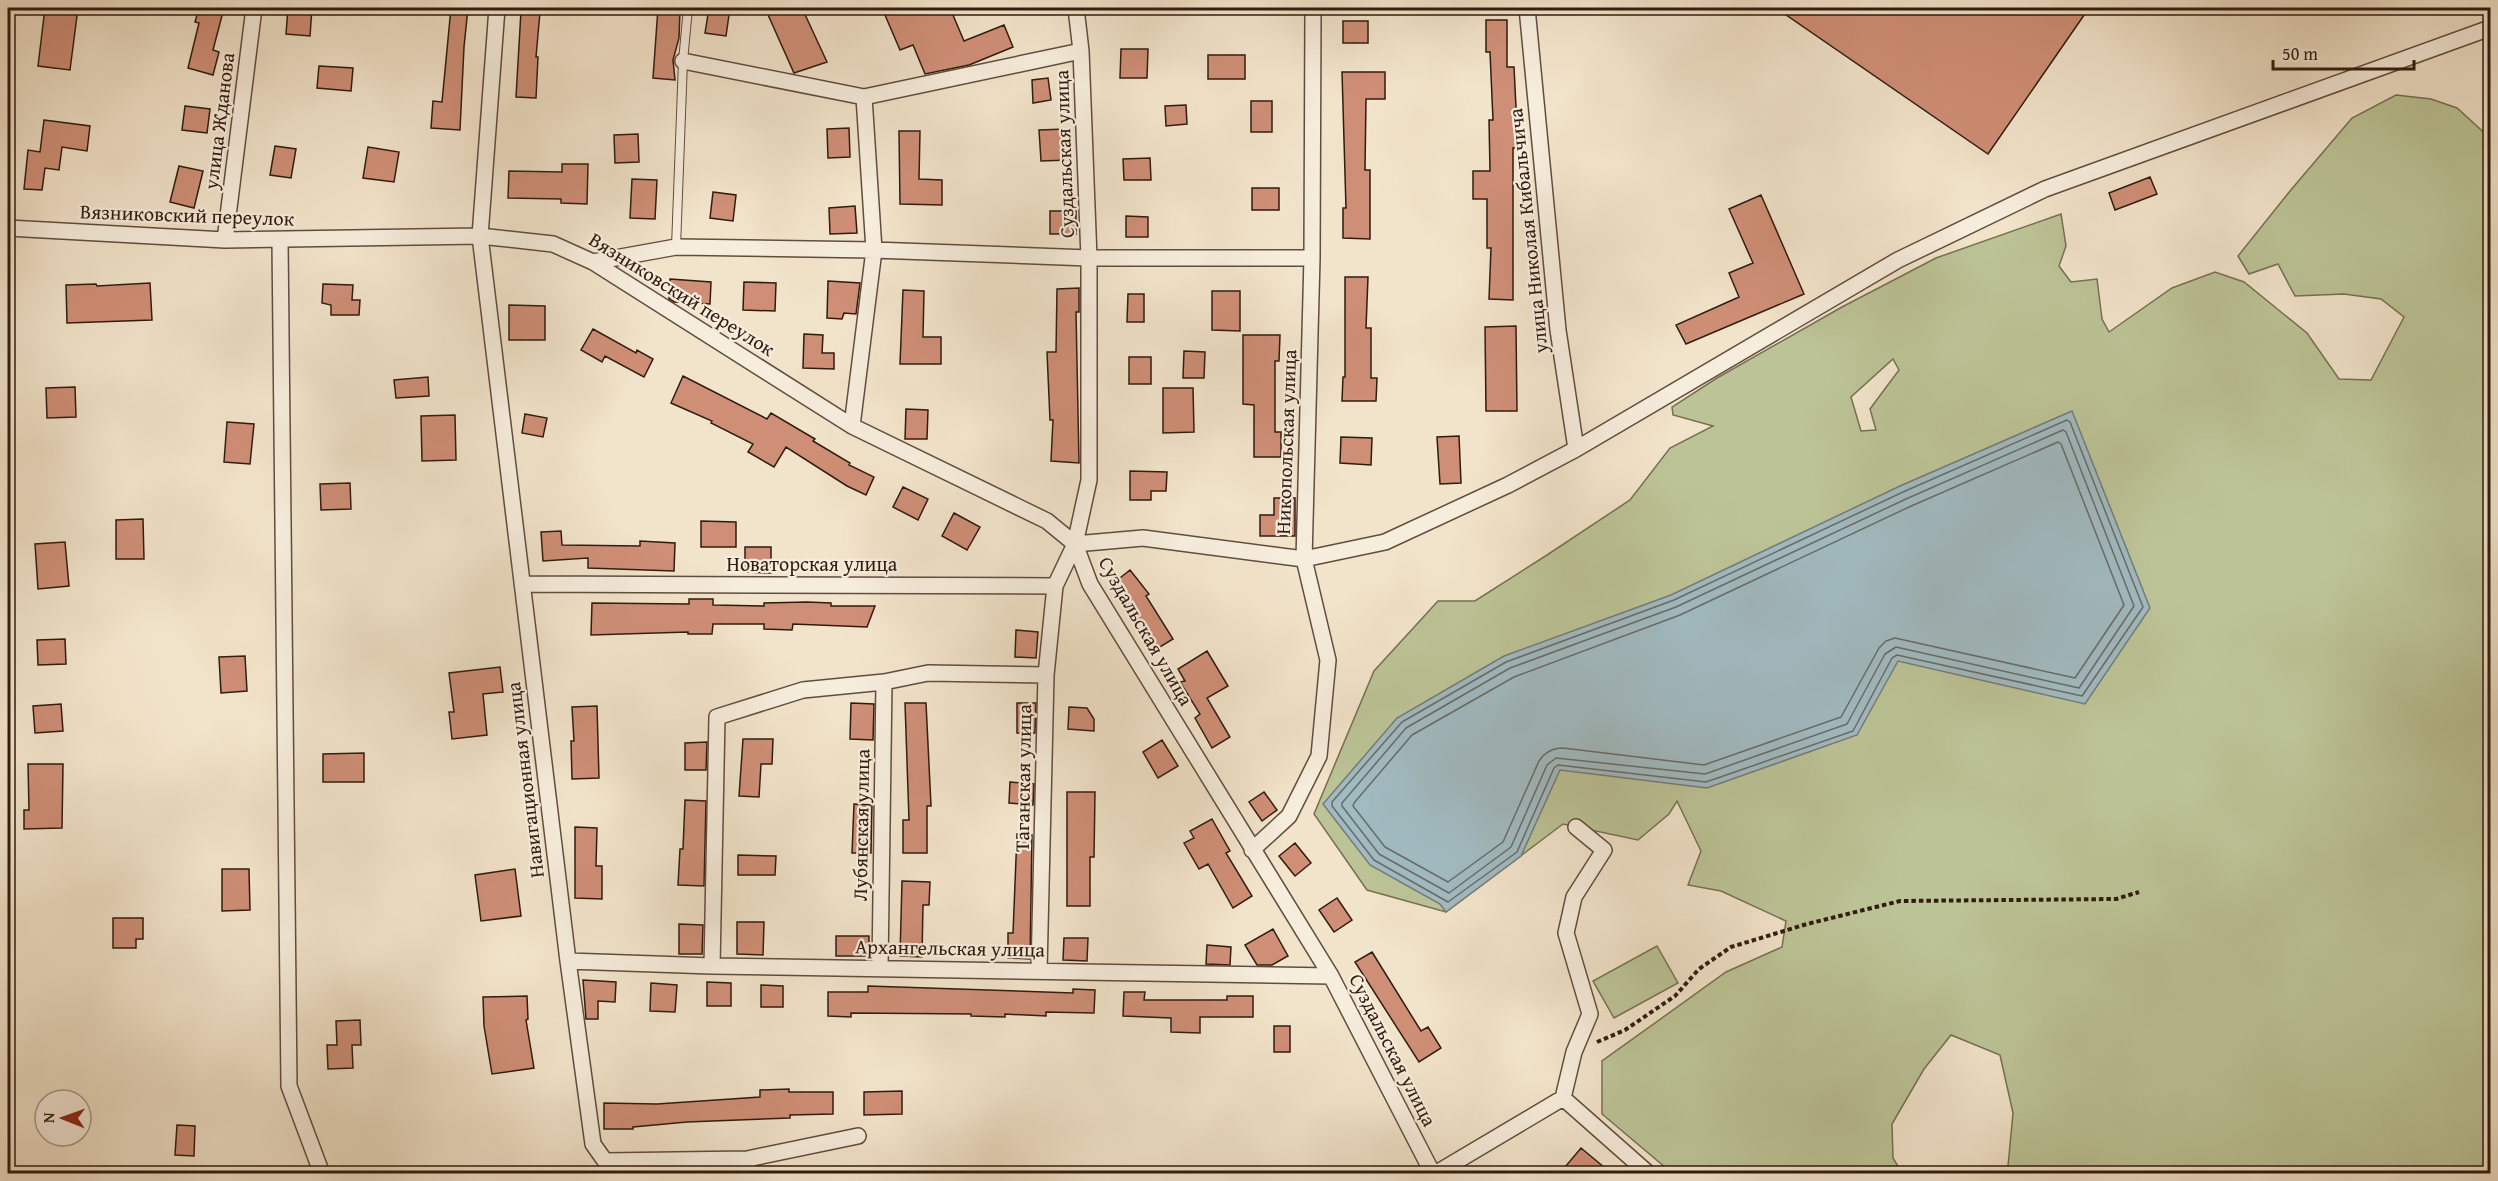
<svg xmlns="http://www.w3.org/2000/svg" width="2498" height="1181" viewBox="0 0 2498 1181" font-family="'Gentium Book Plus',serif">
<rect width="100%" height="100%" fill="#f2e4cb"/>
<filter id="stains"><feTurbulence type="fractalNoise" baseFrequency=".00333" numOctaves="4"/><feColorMatrix values="0 0 0 0 .2 0 0 0 0 .09 0 0 0 0 .02 0 0 0 .5 -.17"/></filter>
<radialGradient id="worn" r=".72"><stop offset=".6" stop-color="#630" stop-opacity="0"/><stop offset="1" stop-color="#630" stop-opacity=".3"/></radialGradient>
<path fill="#bcc497" stroke="#767053" stroke-width="1.5" fill-rule="evenodd" d="M2396,95L2431,99L2457,108L2490,138V1173H2002L2008,1166L2013,1113L2000,1055L1951,1035L1924,1069L1892,1124L1893,1158L1902,1173H1672L1602,1114V1061L1726,972L1782,947L1786,921L1721,891L1688,885L1701,851L1677,801L1669,814L1638,840L1563,824L1446,912L1367,890L1314,814L1374,671L1438,601H1475L1547,555L1630,500L1670,448L1713,426L1673,415L1672,407L1717,378L1842,307L1936,258L2061,214L2066,246L2059,266L2071,282L2097,279L2102,319L2109,332L2172,288L2215,272L2244,282L2307,333L2339,379L2371,380L2404,317L2381,299L2344,294L2295,296L2278,264L2249,274L2238,256L2290,191L2352,118ZM1893,359L1899,370L1870,409L1876,430L1861,431L1851,397Z
M1657,946L1678,983L1614,1018L1593,981Z"/>
<path fill="#a1bbc2" stroke="#747b7a" stroke-width="1.5" d="M2072,411L2150,608L2085,704L1898,661L1857,735L1707,788L1560,770L1521,856L1446,912L1440,904L1370,865L1323,804L1397,718L1504,656L1671,595L1900,486Z"/>
<g fill="none" stroke-linecap="round" stroke-linejoin="round">
<path stroke="#686b68" stroke-width="1.5" d="M2067,420L2070,422L2143,607L2082,696L1897,655L1892,658L1853,731L1706,782L1558,765L1554,768L1517,852L1448,902L1374,860L1332,806V802L1402,722L1506,662L1674,600L1903,492Z
M2063,430L2066,432L2134,606L2079,688L1896,647L1885,654L1847,724L1705,774L1556,758L1547,765L1511,847L1449,893L1379,854L1342,806V803L1406,728L1510,668L1676,607L1906,499Z
M2058,442L2061,444L2124,605L2075,678L1895,638L1886,641L1879,648L1841,717L1704,765L1563,748C1553,748 1545,752 1539,761L1503,842L1448,882L1385,847L1353,806L1354,803L1412,735L1514,677L1680,615L1909,507Z"/>
</g>
<path fill="#cf8f77" stroke="#301b0f" stroke-width="1.5" d="M45,8H78L70,70L38,66Z
M199,8H224L213,50L219,52L213,75L188,68L199,23L195,22Z
M288,8H312L310,36L286,34Z
M451,8H468L464,47L460,130L431,128L433,101L442,102Z
M658,8L680,9L679,38L673,60L675,80L653,78Z
M709,8H730L726,36L705,33Z
M765,8H802L827,62L794,73Z
M882,8H950L964,41L1004,25L1013,47L969,65L925,74L913,45L900,50Z
M1776,8H2089L1988,154Z
M521,11L540,12L536,57H538L536,98L516,97Z
M1486,20H1507V67H1514L1518,148H1513V300L1489,299L1491,248H1487V199H1473V171H1490L1489,120H1493L1490,52H1486Z
M1343,21H1368V43H1343Z
M1121,49H1148L1147,78H1120Z
M1208,55H1245V79H1208Z
M319,66L353,68L351,91L317,88Z
M1342,72H1385V99H1366L1365,170H1370V239L1343,238V208H1346Z
M1048,78L1051,100L1033,103L1032,80Z
M1251,101H1272V132H1251Z
M1186,105L1187,124L1166,126L1165,106Z
M185,106L210,109L207,133L182,130Z
M44,120L90,126L87,151L62,147L59,170L45,168L42,190L24,189L28,150L40,152Z
M849,128L850,157L828,158L827,129Z
M1066,129L1068,160L1041,161L1039,130Z
M899,131H920L919,179L942,180V205L900,204Z
M638,134L639,162L615,163L614,135Z
M275,146L296,149L291,178L270,175Z
M368,147L399,152L394,182L363,178Z
M1150,158L1151,180H1124L1123,159Z
M562,164H588L587,204L561,203V199L508,198L509,171L562,172Z
M179,166L203,171L194,208L170,202Z
M2150,177L2157,194L2115,210L2109,193Z
M632,179L657,180L655,219L630,218Z
M1252,188H1279V210H1252Z
M713,192L736,195L733,221L710,218Z
M1761,195L1804,294L1686,344L1676,325L1739,297L1729,273L1753,263L1729,209Z
M855,206L857,233L830,234L829,208Z
M1050,211H1076V234H1050Z
M1126,216L1148,217V237H1126Z
M1345,277H1368L1366,328H1371V378H1377L1376,401H1342L1343,377H1345Z
M670,279L711,282L710,304L674,302L669,299Z
M828,281L860,283L856,314L844,313L842,319L827,318Z
M744,282L776,283L775,311L743,310Z
M150,283L152,320L67,323L66,285L96,284L97,286Z
M323,284L353,285L352,300H360L359,315H331V305L322,303Z
M1079,288V312H1076L1079,463L1051,461L1053,420H1050L1047,352H1056L1057,289Z
M903,290L924,291L923,337H941V364H900Z
M1212,291H1240V331L1212,330Z
M1128,294H1144V322H1127Z
M509,305L545,306V340H509Z
M1516,326L1517,411H1486L1485,327Z
M593,329L636,353L637,350L653,359L644,377L605,356L602,362L581,350Z
M804,334L823,335L822,353H834V369L803,368Z
M1243,335H1280L1279,361H1275V432H1281V457H1254V405L1243,404Z
M1184,351L1205,352L1204,378H1183Z
M1129,357H1151V384H1129Z
M683,376L767,419L771,413L815,439L813,441L850,463L849,465L874,477L866,495L847,486L786,447L774,467L748,452L753,444L711,423L712,421L671,403Z
M428,377L429,396L396,398L394,380Z
M75,387L76,417L47,418L46,388Z
M1163,388H1193L1194,432L1163,433Z
M906,409L928,410L927,439H905Z
M525,414L547,418L543,437L522,433Z
M455,415L456,460L422,461L421,416Z
M227,422L254,424L250,464L224,462Z
M1459,436L1461,483L1440,484L1437,437Z
M1341,437L1372,438L1371,465L1340,463Z
M1130,471L1167,472L1166,491H1151V500H1130Z
M350,483L351,509L321,510L320,484Z
M903,487L928,499L918,520L893,507Z
M1274,498H1295V536H1260V515H1274Z
M954,513L980,527L967,550L942,536Z
M143,519L144,559H116V520Z
M701,521L736,522V547H701Z
M561,531L562,545L640,546V541L675,543L674,571L588,568V558L543,561L541,532Z
M65,542L69,586L38,589L35,544Z
M745,547H771V573L745,572Z
M1130,570L1149,594L1146,596L1173,639L1155,650L1141,628L1144,626L1111,585Z
M689,599H713V605L764,606V603L807,602L831,603V606H875L867,627L793,624L792,630L764,629V624H713L712,634H688V632L591,635L592,603L689,604Z
M1016,630L1038,632L1036,658L1015,657Z
M65,639L66,664L38,665L37,640Z
M1207,651L1228,686L1207,698L1230,737L1212,748L1195,718L1200,714L1180,682L1185,681L1178,669Z
M245,656L247,691L221,693L219,657Z
M500,667L503,692L483,694L487,735L452,739L449,712H454L449,673Z
M851,703L874,704L873,740L850,739Z
M905,703H926L931,806H927V853H903V820H909Z
M1017,703H1036L1035,733H1017Z
M61,704L63,731L35,733L33,706Z
M597,706L599,778L572,779L571,741H574L572,707Z
M1069,707L1087,708L1094,719V731L1068,729Z
M743,739H773L772,764H761L759,797L739,796Z
M1162,740L1178,766L1158,778L1143,752Z
M707,742L706,770H685V743Z
M364,753V782H323V754Z
M28,764H63L62,828L24,829V810H29Z
M1010,782L1034,784L1033,805L1009,803Z
M1067,792H1095L1094,857H1090V906H1067Z
M1264,792L1277,810L1262,821L1249,802Z
M685,800L706,801L704,886L678,885L680,849H683Z
M854,804L872,805L871,853H852Z
M1212,819L1230,851L1226,853L1252,896L1233,908L1208,864L1199,869L1184,843L1194,838L1190,831Z
M575,827L597,828L596,866H602V899L575,898Z
M1017,834L1032,835L1030,959L1008,958V933H1013Z
M1295,843L1311,863L1295,876L1279,856Z
M738,855L776,856L775,875H738Z
M222,869H249L250,910L222,911Z
M515,869L521,916L481,921L475,875Z
M902,881L930,882L929,905H923L922,957L900,956Z
M1337,898L1352,920L1334,932L1319,910Z
M113,918H143V939H136V948H113Z
M737,922H764L763,955L737,954Z
M679,924L703,925L702,954H679Z
M1273,929L1288,956L1272,965H1257L1245,945Z
M836,936H869V956H836Z
M1064,938H1088L1087,961L1063,960Z
M1207,945L1231,947L1230,965L1206,964Z
M1372,952L1421,1031L1428,1027L1441,1048L1419,1062L1355,962Z
M583,980L616,982L615,1002L598,1001V1019H586Z
M707,982L731,983V1006H707Z
M651,983L677,985L675,1012L650,1011Z
M761,985L783,986V1007H761Z
M868,986L1073,993V989L1095,990L1094,1013L1046,1012V1016L1005,1014V1017L971,1016V1014L851,1013V1017L828,1016V992H868Z
M1124,992H1145L1144,1000H1227V996H1253V1017H1200V1033L1171,1032V1018L1123,1016Z
M527,996L528,1019L526,1020L534,1068L492,1074L484,1026L483,997Z
M360,1020L361,1045H352L353,1068L328,1069L327,1045H337L336,1021Z
M1274,1026H1290V1052H1274Z
M789,1089V1092H833V1114L790,1115V1118L687,1122L633,1127V1129H604V1103L657,1104L760,1097V1090Z
M902,1091V1114L864,1115V1092Z
M177,1125L195,1126L194,1156L175,1155Z
M1581,1148L1611,1173H1560Z"/>
<g fill="none" stroke-linecap="round" stroke-linejoin="round">
<defs>
<path id="service" d="M676,247L683,61L688,8"/>
<path id="minor" d="M497,8L480,236L568,961L593,1144L605,1161L747,1159L749,1174
M1076,8L1081,51L1089,258V480L1075,544L1090,584L1331,976L1433,1174
M1527,8L1558,330L1576,449
M683,61L864,97L1081,51
M8,228L225,240L480,236L553,244L593,262L852,426L1047,521L1075,544
M225,240L254,8
M280,241L289,1086L322,1174
M593,262L676,247L874,250L1089,258H1312
M852,426L874,250L864,97
M1075,544L1143,538L1304,559L1385,542L1508,485L1576,449L1898,260L2045,189L2490,28
M523,584L1055,586L1075,544
M1252,850L1289,816L1319,756L1328,660L1304,559L1312,258L1313,8
M568,961L712,966L1331,976
M712,966L717,717L803,690L884,682L928,673L1046,675
M880,967L884,682
M1039,971L1046,675L1055,586
M1563,1098L1649,1174
M747,1159L858,1136
M1435,1174L1563,1098L1574,1052L1590,1014L1566,933L1574,897L1604,850L1576,827"/>
</defs>
<use href="#service" stroke="#604d3e" stroke-width="10"/>
<use href="#minor" stroke="#604d3e" stroke-width="18"/>
<path stroke="#301b0f" stroke-width="4" stroke-dasharray="4.5 3" stroke-linecap="butt" d="M1597,1042L1625,1030L1675,996L1699,969L1731,947L1807,924L1900,901L2116,899L2139,892"/>
<use href="#service" stroke="#f7eddd" stroke-width="8"/>
<use href="#minor" stroke="#f7eddd" stroke-width="15"/>
</g>
<g text-anchor="middle" stroke-width="4.5" stroke-linejoin="round" paint-order="stroke">
<g font-size="20" fill="#301b0f" stroke="#f7eddd">
<text transform="translate(219 121) rotate(-83)" y="7">улица Жданова</text>
<text transform="translate(1064 154) rotate(-92)" y="7">Суздальская улица</text>
<text transform="translate(187 215) rotate(2)" y="7">Вязниковский переулок</text>
<text transform="translate(1528 231) rotate(-96)" y="7">улица Николая Кибальчича</text>
<text transform="translate(682 294) rotate(32)" y="7">Вязниковский переулок</text>
<text transform="translate(1286 442) rotate(-88)" y="7">Никопольская улица</text>
<text x="812" y="571">Новаторская улица</text>
<text transform="translate(1146 631) rotate(60)" y="7">Суздальская улица</text>
<text transform="translate(1023 778) rotate(-89)" y="7">Таганская улица</text>
<text transform="translate(525 780) rotate(-97)" y="7">Навигационная улица</text>
<text transform="translate(861 825) rotate(-89)" y="7">Лубянская улица</text>
<text transform="translate(950 948) rotate(1)" y="7">Архангельская улица</text>
<text transform="translate(1393 1050) rotate(63)" y="7">Суздальская улица</text>
</g>
</g>
<rect width="2498" height="1181" fill="none" stroke="#f2e4cb" stroke-width="30"/>
<rect x="9" y="9" width="2480" height="1163" fill="none" stroke="#301b0f" stroke-width="3"/>
<rect x="15" y="15" width="2468" height="1151" fill="none" stroke="#301b0f" stroke-width="1.5"/>
<g transform="translate(63 1118) rotate(271)"><circle r="28" fill="#f7eddd" stroke="#a7998b" stroke-width="1.5"/>
<path d="M0-4.5L10 22L0 15L-10 22Z" fill="#8f2418"/>
<text y="-9" font-size="16" font-weight="bold" text-anchor="middle" fill="#301b0f">N</text>
</g>
<path d="M2273 60v9h141v-9" fill="none" stroke="#301b0f" stroke-width="3"/>
<text x="2282" y="60" font-size="18" fill="#301b0f" stroke="#f7eddd" stroke-width="4.5" paint-order="stroke">50 m</text>
<rect width="100%" height="100%" filter="url(#stains)"/>
<rect width="100%" height="100%" fill="url(#worn)"/>
</svg>
